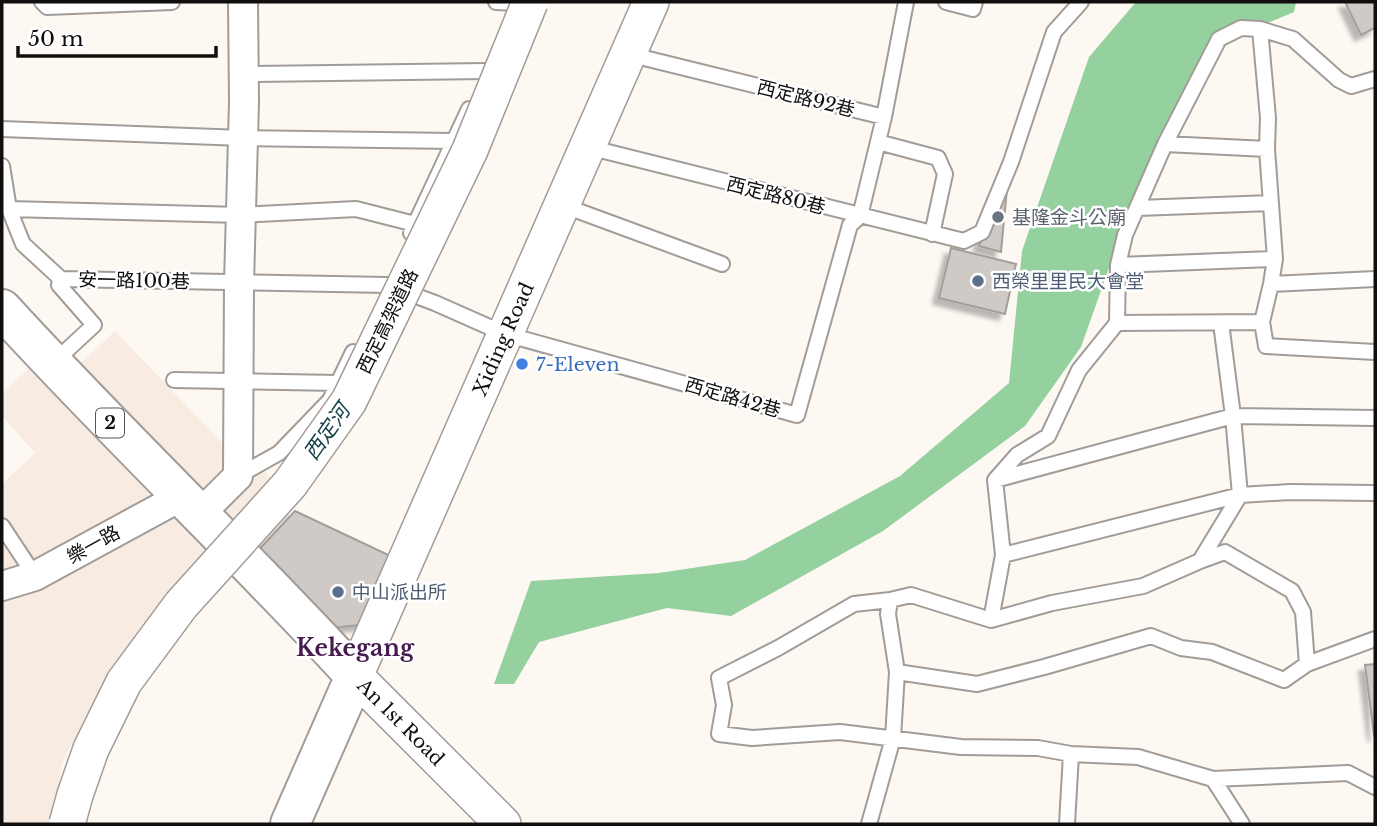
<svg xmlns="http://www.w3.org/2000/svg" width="1377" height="826" viewBox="0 0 1377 826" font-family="'Libre Baskerville','Noto Sans TC',serif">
<defs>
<filter id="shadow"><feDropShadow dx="-6" dy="6" stdDeviation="2" flood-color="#0004"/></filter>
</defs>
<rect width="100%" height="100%" fill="#fef8f3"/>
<path fill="#f7ebe2" d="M115,331L253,475L263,469L273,480L169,593L107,675L62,763L52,824H2V484L35,453L2,416V394L41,357L63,380Z"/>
<path fill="#94d19e" d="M1136,2H1296L1294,12L1222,42L1125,223L1081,347L1025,426L883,531L731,616L667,608L539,642L514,684H494L531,581L659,573L745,560L900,476L1009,383L1022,251L1089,57Z"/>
<path fill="#d0cac6" stroke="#a49e9a" stroke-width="2" filter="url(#shadow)" d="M1345,2H1375V28L1361,35Z
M1003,188L1007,189L1001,252L979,246Z
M951,248L1016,264L1005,314L939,298Z
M295,511L399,560L368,624L332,628L254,555Z
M1375,664V734L1374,735L1365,665Z"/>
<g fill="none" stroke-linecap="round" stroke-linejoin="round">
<defs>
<path id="service" d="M42,2L47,7L172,2
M496,2L513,3
M946,2L973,9L975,2
M1260,29L1268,118L1267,149L1275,259L1271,284L1262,322L1266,346L1375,352
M628,54L884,117
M244,74L486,71
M1375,79L1351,86L1339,80L1293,39L1260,29L1241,28L1219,39L1165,144L1125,235L1118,265L1117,323L1079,370L1048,436L1017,455L995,480L1003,555L1240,495L1290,492L1375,493
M2,129L243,138L454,141
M878,142L938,158L945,174L932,234
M1165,144L1267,149
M588,147L964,241L982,232L1011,162L1054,32L1081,2
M2,166L9,209L23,244L61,279
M562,205L722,264
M1138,208L1271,203
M9,209L241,215L356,209L415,224
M860,216L884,117L906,2
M411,233L469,109
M1118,265L1275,259
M1271,284L1375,279
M1117,323L1262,322
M53,363L94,325L59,285L61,279L387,285L435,303L505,334L797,415L850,225L860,216
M174,380L338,383
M238,476L279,453L330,400L353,352
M995,480L1233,416L1375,418
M2,526L35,576
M1003,555L991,620L911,595L890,600L854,604L778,648L719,678L724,705L719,734L752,738L840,732L961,747L1038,748L1071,754L1138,757L1213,779L1242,824
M1200,561L1240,495L1233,416L1221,323
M991,620L1052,603L1143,586L1200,561L1225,552L1292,591L1303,612L1307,664
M897,672L977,684L1044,667L1151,636L1181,648L1212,652L1284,680L1307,664L1375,639
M1213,779L1348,773L1375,787
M869,824L893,738L897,672L888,614L890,600
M1067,824L1071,754"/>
<path id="minor" d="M200,514L238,476L239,283L244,102L243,2
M2,586L35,576L182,496"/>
<path id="tertiary" d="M503,824L355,676L651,2"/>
<path id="primary" d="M2,309C116,434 240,551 355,676L290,824"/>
</defs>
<use href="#service" stroke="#a29c99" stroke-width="18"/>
<use href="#minor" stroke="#a29c99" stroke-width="32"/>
<use href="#tertiary" stroke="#a29c99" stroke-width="38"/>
<use href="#primary" stroke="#a29c99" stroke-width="42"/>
<use href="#service" stroke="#fff" stroke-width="14"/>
<use href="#minor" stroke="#fff" stroke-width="28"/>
<use href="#tertiary" stroke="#fff" stroke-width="35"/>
<use href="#primary" stroke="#fff" stroke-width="38"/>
<defs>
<path id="tertiary-bridge" d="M67,824L75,795L91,749L124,682L181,605L290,484L349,401L470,150L530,2"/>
</defs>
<use href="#tertiary-bridge" stroke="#a29c99" stroke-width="38" stroke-linecap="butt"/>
<use href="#tertiary-bridge" stroke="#fff" stroke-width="35"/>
</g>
<circle fill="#6b7280" stroke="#fff" stroke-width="2.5" cx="998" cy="217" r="7"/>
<g fill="#5c6f8a" stroke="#fff" stroke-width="2.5">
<circle cx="978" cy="281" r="7"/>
<circle cx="338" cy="592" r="7"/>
</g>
<circle fill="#3f7fe0" stroke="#fff" stroke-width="2.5" cx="522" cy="364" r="7"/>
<g text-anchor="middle" stroke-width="5" stroke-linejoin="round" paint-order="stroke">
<rect fill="#fff" stroke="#585756" stroke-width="2" x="96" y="408.5" width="28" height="29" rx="5"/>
<g font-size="18" font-weight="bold" fill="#110f0e">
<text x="110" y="429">2</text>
</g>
<g font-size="19" fill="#110f0e" stroke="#fff">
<text transform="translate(806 98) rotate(14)" y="7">西定路92巷</text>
<text transform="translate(776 195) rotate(14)" y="7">西定路80巷</text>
<text transform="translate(134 280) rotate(1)" y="7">安一路100巷</text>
<text transform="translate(387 321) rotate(-64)" y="7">西定高架道路</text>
<text transform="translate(503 339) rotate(-66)" y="7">Xiding Road</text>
<text transform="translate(733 397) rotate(16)" y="7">西定路42巷</text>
<text transform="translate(93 544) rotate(-29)" y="7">樂一路</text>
<text transform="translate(401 722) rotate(45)" y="7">An 1st Road</text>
</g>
<g font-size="19" fill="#5b616d" stroke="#fff" text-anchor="start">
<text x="1012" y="224">基隆金斗公廟</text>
</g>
<g font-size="19" fill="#4e5e75" stroke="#fff" text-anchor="start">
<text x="992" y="288">西榮里里民大會堂</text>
<text x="352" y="599">中山派出所</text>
</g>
<g font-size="19" fill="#366cbe" stroke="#fff" text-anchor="start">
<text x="536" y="371">7-Eleven</text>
</g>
<g font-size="21" font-style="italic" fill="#16434a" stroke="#fff">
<text transform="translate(327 432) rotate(-55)" y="7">西定河</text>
</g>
<g font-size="23" font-weight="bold" fill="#461b4f" stroke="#fff">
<text x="355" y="656">Kekegang</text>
</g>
</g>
<rect width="1377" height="826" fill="none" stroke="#110f0e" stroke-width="7"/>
<path d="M18 46v10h198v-10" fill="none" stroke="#110f0e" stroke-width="3.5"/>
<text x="28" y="46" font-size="21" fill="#110f0e" stroke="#ffffff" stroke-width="5" paint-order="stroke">50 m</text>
</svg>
